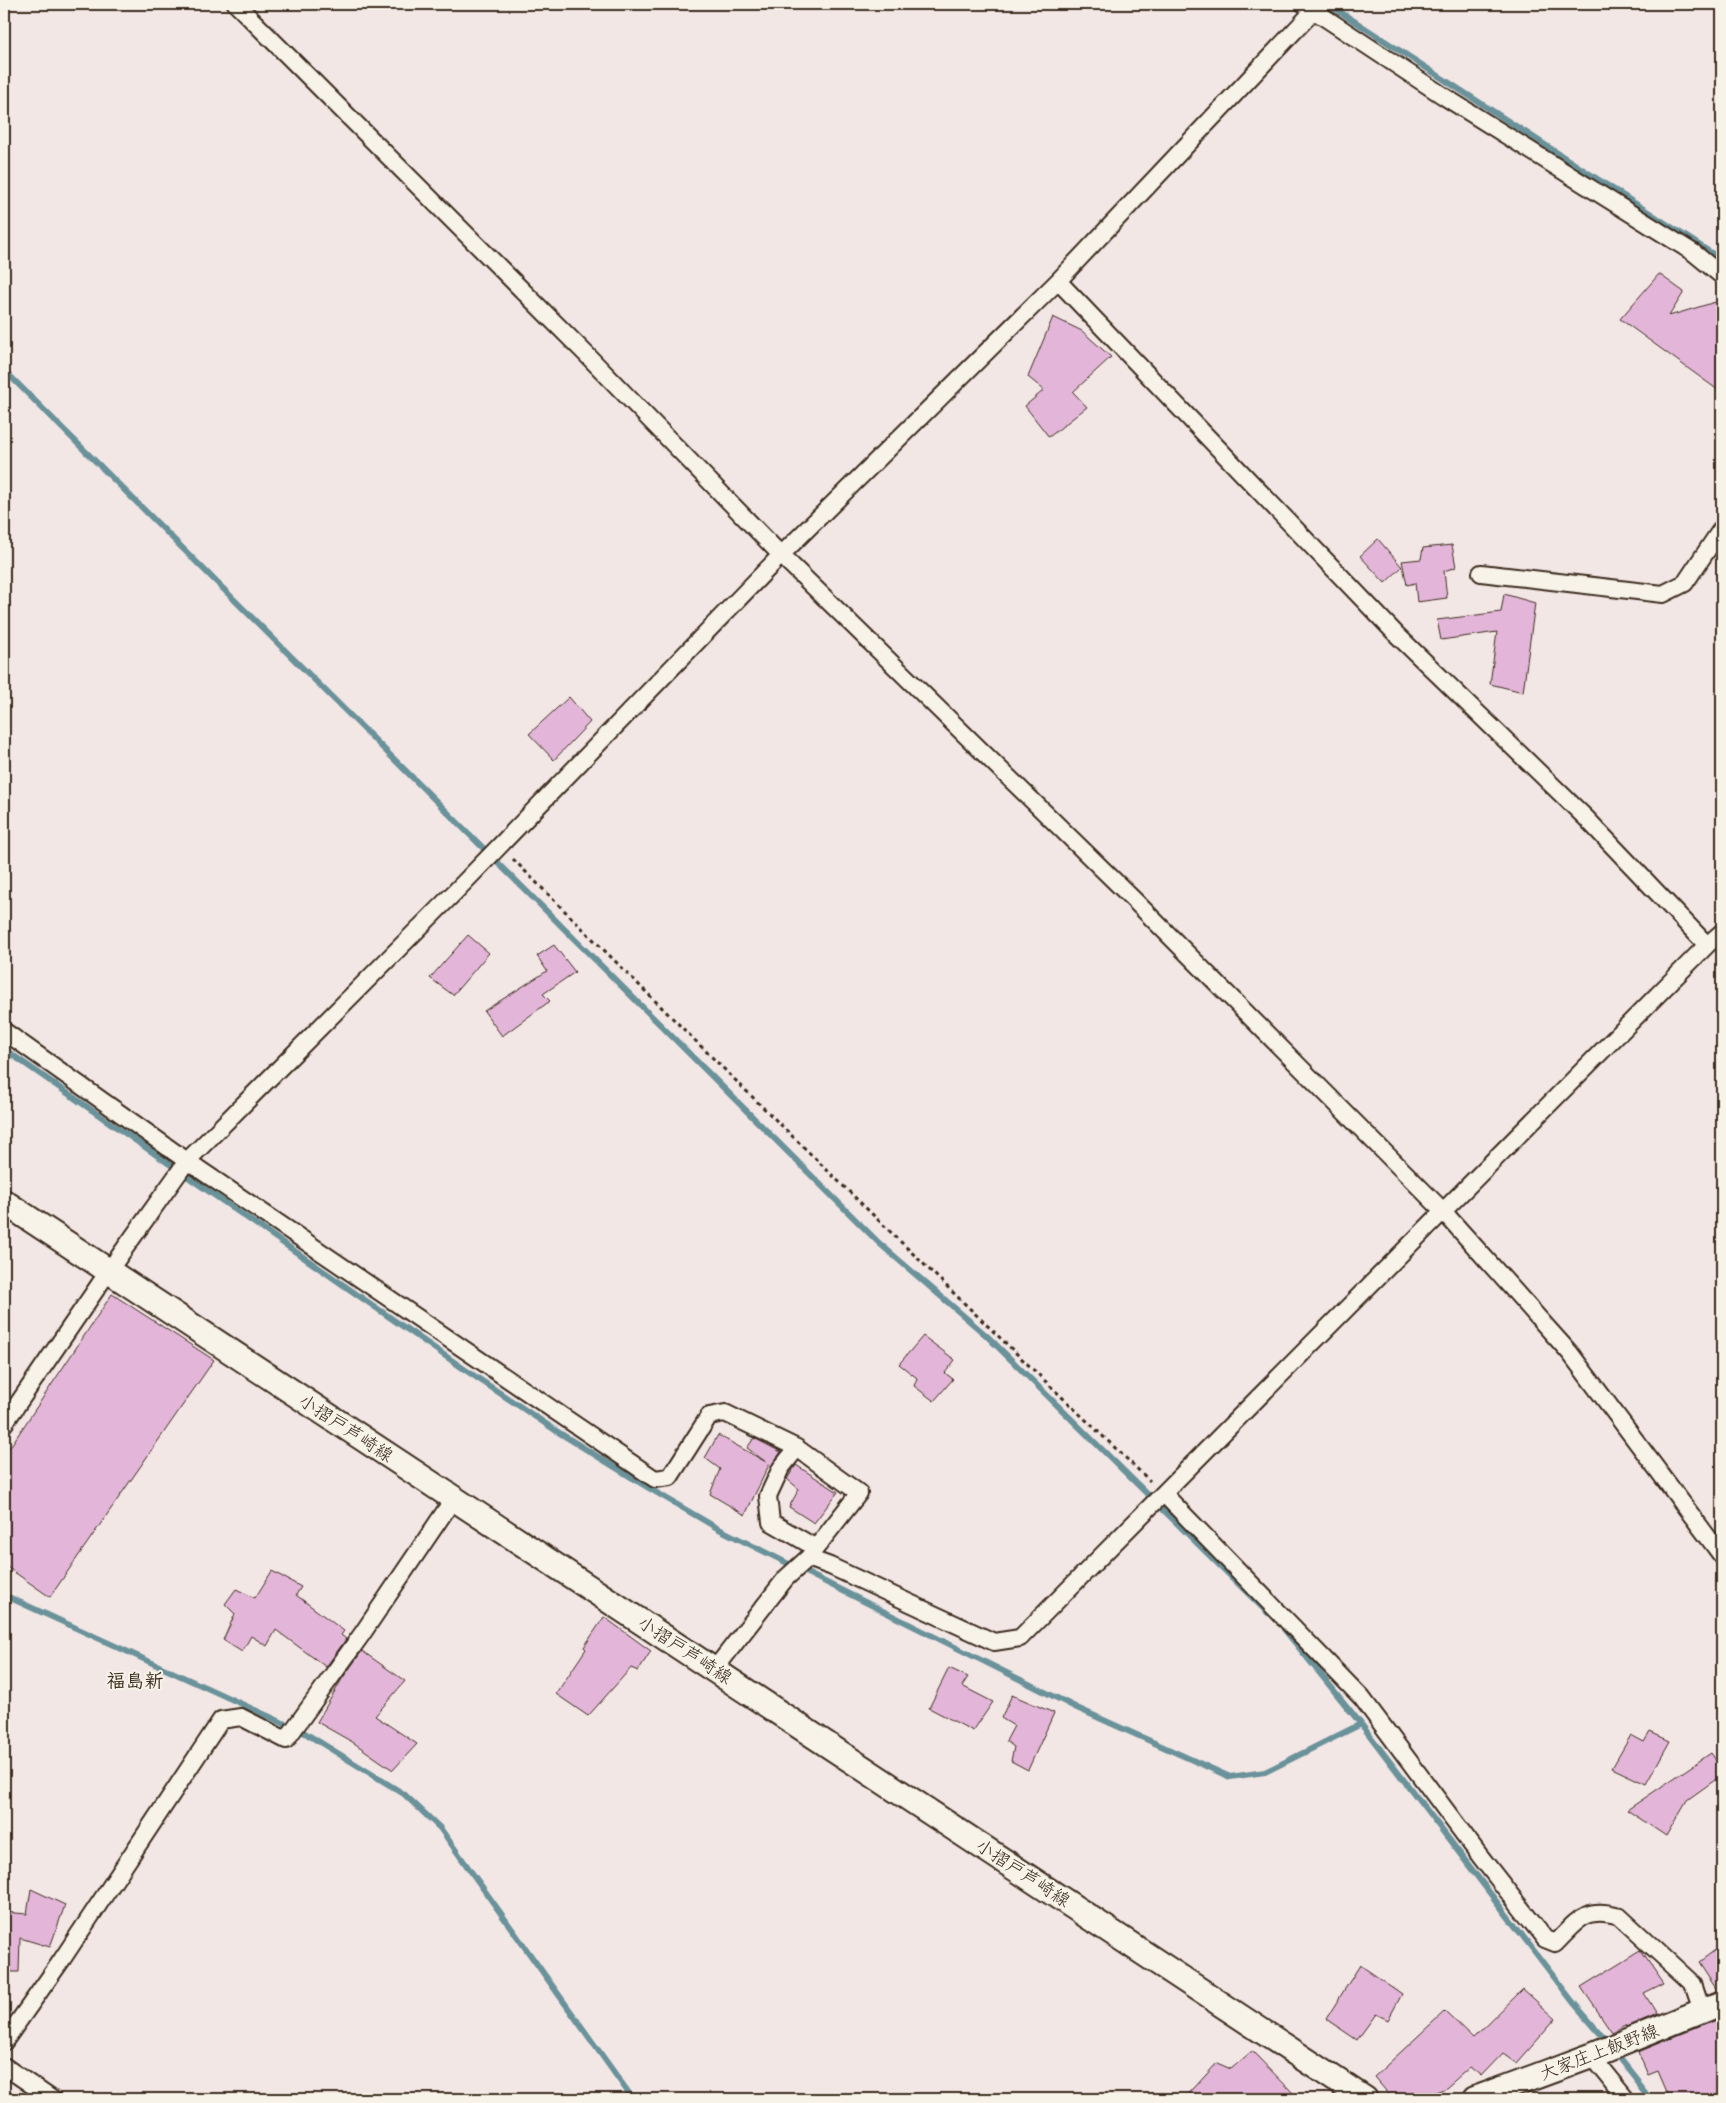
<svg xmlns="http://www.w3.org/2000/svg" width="1726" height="2103" viewBox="0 0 1726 2103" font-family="'Balsamiq Sans','Klee One',sans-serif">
<rect width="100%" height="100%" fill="#f3e7e5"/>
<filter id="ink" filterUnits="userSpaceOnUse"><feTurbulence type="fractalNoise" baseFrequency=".02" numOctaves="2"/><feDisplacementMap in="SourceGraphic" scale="10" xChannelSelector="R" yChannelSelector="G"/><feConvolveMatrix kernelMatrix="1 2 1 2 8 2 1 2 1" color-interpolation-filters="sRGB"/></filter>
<g filter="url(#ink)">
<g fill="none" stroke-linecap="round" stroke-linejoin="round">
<path stroke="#6b929a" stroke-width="6" d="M1328,4L1722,260
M4,370L879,1243L987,1336L1268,1613
M4,1049L467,1371L558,1432L647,1487L717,1528L1077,1708L1230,1777L1265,1772L1361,1724
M4,1595L305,1733L404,1794L440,1828L633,2099
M1284,1629L1361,1724L1573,2002L1609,2044
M1615,2052L1652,2099"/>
</g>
<path fill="#e3b6d9" stroke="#3b2a1e" d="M1659,274L1684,292L1669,316L1722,300V393L1620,319Z
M1053,317L1082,331L1111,357L1073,392L1087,407L1049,437L1025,406L1044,390L1028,377Z
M1378,539L1402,567L1385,583L1360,556Z
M1452,545L1456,567L1444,571L1447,598L1417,602L1415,583L1407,585L1402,561L1421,559L1423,548Z
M1504,594L1535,603L1523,692L1490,684L1497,632L1441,640L1437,620L1501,612Z
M569,697L590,722L554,760L529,734Z
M468,935L489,953L453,995L430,978Z
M554,945L575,972L543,994L550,1001L502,1036L484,1011L547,971L537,956Z
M112,1294L214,1360L50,1597L4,1565V1456Z
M923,1336L955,1360L945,1373L953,1379L934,1401L914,1386L917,1378L899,1364Z
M718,1435L766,1462L747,1448L754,1438L781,1452L771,1466L769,1465L745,1515L710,1494L720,1469L705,1458Z
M796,1465L838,1492L814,1523L789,1507L799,1489L787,1479Z
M272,1571L301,1587L296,1595L344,1631L341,1635L346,1639L326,1667L276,1630L267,1646L251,1636L242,1652L223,1640L235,1614L225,1604L236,1589L255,1598Z
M604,1617L651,1651L638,1671L631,1668L588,1716L556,1694L586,1649L584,1647Z
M362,1651L405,1681L375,1716L417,1744L393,1770L354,1743L317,1722L342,1679Z
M949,1668L968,1677L962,1686L993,1702L973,1731L929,1708Z
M1012,1695L1054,1713L1028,1770L1011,1761L1014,1747L1006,1741L1014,1726L1001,1718Z
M1650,1732L1670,1741L1646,1784L1612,1768L1631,1735L1644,1742Z
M1711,1753L1722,1769V1775L1687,1800L1666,1836L1627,1810Z
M31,1889L65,1905L50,1947L20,1938L19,1972H4V1912L27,1914Z
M1722,1946V1990H1717L1699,1963Z
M1641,1950L1664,1983L1644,1993L1657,2014L1627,2027L1626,2025L1612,2032L1581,1987Z
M1360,1965L1402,1994L1388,2020L1376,2014L1357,2040L1326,2019Z
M1523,1989L1556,2019L1517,2063L1503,2053L1481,2076L1470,2067L1446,2088L1418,2099H1393L1374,2077L1445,2011L1473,2038Z
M1722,2018V2099H1670L1658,2071L1648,2075L1638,2052Z
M1252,2051L1299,2099H1184L1217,2063L1231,2069Z"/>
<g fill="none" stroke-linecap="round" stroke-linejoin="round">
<defs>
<path id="street" d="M236,4L587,355L781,555L1133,899L1442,1210L1570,1353L1722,1556
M1304,4L1445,97L1694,253L1722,276
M1058,281L1397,635L1586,818L1707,945
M1481,573L1663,594L1685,583L1722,528
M4,1031L187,1161L655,1479L670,1477L709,1416L725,1413L797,1448L859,1493L808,1558
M4,1424L108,1272L187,1161L453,894L781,555L1058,281L1320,4
M797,1448L781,1468L768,1496L771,1522L816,1548
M1164,1494L1362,1698L1480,1856L1545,1939L1555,1943C1578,1920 1585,1906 1619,1916L1693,1984L1702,2011
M714,1670L786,1578L808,1558L830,1566L994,1642L1020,1638L1707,945L1722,932
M4,2042L61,1961L221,1720L241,1717L286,1740L362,1634L454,1498
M1591,2056L1626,2099
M4,2066L52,2099"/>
<path id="secondary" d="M4,1202L1365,2099
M1475,2099L1591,2056L1722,2003"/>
</defs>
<use href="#street" stroke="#3b2a1e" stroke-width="20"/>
<use href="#secondary" stroke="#3b2a1e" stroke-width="28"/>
<path stroke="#3b2a1e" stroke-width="3" stroke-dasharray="4 4" stroke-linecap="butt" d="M513,859C722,1069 935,1277 1150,1481"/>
<use href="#street" stroke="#f7f3e8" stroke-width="16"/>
<use href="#secondary" stroke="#f7f3e8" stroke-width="24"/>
</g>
</g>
<g text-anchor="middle" stroke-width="4" stroke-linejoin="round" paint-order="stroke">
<g font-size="18" fill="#3b2a1e" stroke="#f7f3e8">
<text transform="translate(346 1428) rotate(33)" y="6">小摺戸芦崎線</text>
<text transform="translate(685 1650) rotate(33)" y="6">小摺戸芦崎線</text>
<text transform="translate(1023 1873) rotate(33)" y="6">小摺戸芦崎線</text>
<text transform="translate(1599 2052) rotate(-21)" y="6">大家庄上飯野線</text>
</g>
<g font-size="19" font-weight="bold" fill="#3b2a1e" stroke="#f7f3e8">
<text x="135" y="1687">福島新</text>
</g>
</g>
<rect width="1726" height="2103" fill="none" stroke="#f7f3e8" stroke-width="20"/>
<rect x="10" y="10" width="1706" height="2083" fill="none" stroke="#3b2a1e" stroke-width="2" filter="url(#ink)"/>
</svg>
